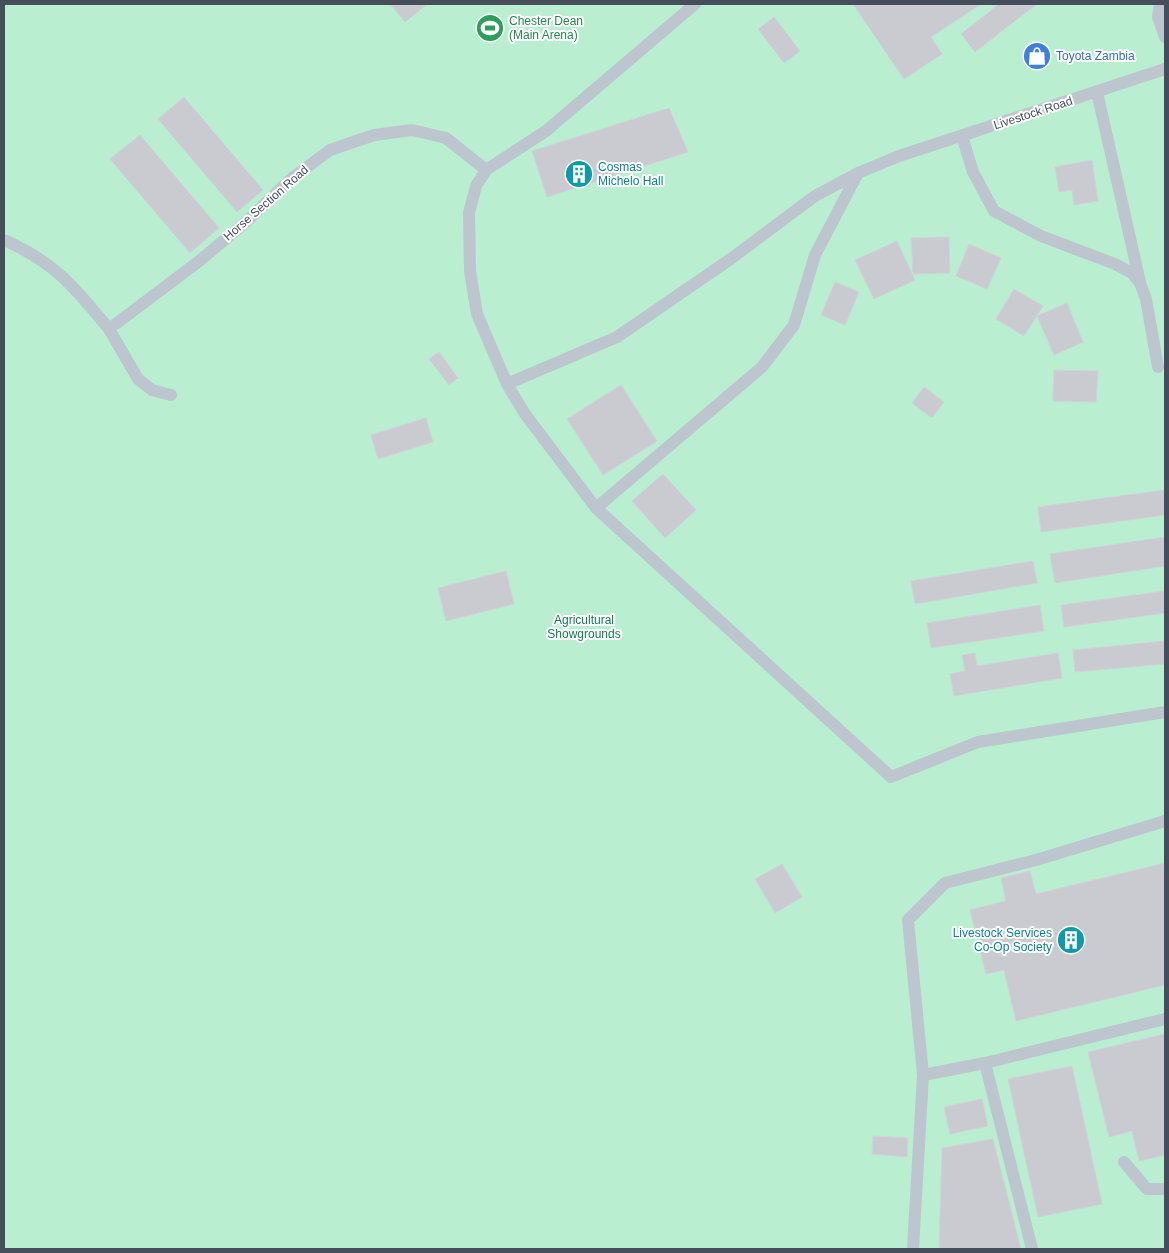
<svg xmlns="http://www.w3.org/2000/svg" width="1169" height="1253" viewBox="0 0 1169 1253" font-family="Arial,sans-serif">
<rect width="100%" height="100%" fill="#efecec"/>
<path fill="#b9eed0" d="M4,4H1165V1249H4Z"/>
<path fill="#c9cbd1" stroke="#d0d2d8" d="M390,4H424L425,6L405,22Z
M853,4H981L931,37L942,54L904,79Z
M999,4H1037L975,52L961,34Z
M774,17L800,51L784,63L758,29Z
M184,97L263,190L237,212L158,119Z
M669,108L688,152L547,197L532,151Z
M140,135L219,228L190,253L110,159Z
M1092,160L1098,201L1074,205L1072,190L1059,192L1055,167Z
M949,237L950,273L913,274L911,238Z
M897,241L915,280L874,299L855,260Z
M969,244L1001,258L987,289L956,276Z
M835,282L859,292L845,325L821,315Z
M1014,289L1043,306L1024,336L996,319Z
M1067,303L1083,342L1054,355L1037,316Z
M439,352L458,378L449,385L429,359Z
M1054,370L1098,371L1096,402L1053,401Z
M621,385L657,441L603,475L567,419Z
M924,387L944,402L932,418L912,403Z
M426,418L433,442L378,459L371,435Z
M663,474L696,510L665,538L632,501Z
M1165,490V515L1041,532L1038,507Z
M1165,537V566L1055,583L1050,554Z
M1033,561L1037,583L915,604L911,581Z
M506,571L514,604L446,621L438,588Z
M1165,591V613L1064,627L1061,605Z
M1040,605L1044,631L931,648L927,623Z
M1165,641V664L1075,672L1073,650Z
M975,653L977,666L1058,653L1062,678L954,696L950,674L965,671L962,655Z
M1165,863V985L1016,1021L1004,970L986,974L970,910L1006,901L1001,878L1030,871L1036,894Z
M782,864L802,897L775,913L755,879Z
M1165,1034V1155L1139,1161L1132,1131L1109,1137L1088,1052Z
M1072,1066L1102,1204L1038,1217L1008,1079Z
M982,1099L988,1126L950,1134L944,1107Z
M873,1136L908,1138L907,1157L872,1154Z
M993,1139L1021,1249H939L942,1148Z"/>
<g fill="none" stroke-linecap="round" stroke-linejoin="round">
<path stroke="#bdc6cf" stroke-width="12" d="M1160,4L1158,17L1165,37
M1097,92L1140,282
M962,136L973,172L994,211L1041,236L1115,264L1132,273L1140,283L1146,299L1158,367
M486,170L476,186L469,213L470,271L477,314L507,384L525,414L596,508L891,777L978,742L1165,712
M4,240C56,263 74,287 109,329L198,262L246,222L291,179L330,150L374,135L412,130L446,138L486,170L546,131L695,4
M109,329L138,379L152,390L171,395
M507,384L617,337L732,258L815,196L858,173L899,156L1165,69
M596,508L762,367L794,325L815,255L858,173
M985,1063L1032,1249
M923,1075L985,1063L1165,1019
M1124,1162L1147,1189H1165
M913,1249L923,1075L908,920L945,883L1036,860L1165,821"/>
</g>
<defs>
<symbol id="stadium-disc" viewBox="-11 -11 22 22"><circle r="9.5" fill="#2e9e5b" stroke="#fff"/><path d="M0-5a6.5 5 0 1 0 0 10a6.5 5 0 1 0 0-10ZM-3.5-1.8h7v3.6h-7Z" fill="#fff"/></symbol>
<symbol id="shop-disc" viewBox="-11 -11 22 22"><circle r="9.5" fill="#3f7fe0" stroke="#fff"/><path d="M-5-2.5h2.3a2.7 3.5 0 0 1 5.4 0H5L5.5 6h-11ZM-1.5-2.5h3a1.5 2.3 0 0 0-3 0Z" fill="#fff"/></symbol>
<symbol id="building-disc" viewBox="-11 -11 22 22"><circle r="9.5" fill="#0f9aa8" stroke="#fff"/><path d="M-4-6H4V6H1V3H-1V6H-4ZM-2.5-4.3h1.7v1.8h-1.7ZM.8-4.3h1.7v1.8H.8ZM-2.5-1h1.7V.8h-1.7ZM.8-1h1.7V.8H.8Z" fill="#fff"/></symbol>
</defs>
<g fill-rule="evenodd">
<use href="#stadium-disc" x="474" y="12" width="32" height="32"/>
<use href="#shop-disc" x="1021" y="40" width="32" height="32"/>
<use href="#building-disc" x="563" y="158" width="32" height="32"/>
<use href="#building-disc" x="1055" y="924" width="32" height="32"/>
</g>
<g text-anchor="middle" stroke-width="4" stroke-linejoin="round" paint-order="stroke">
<g font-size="12" fill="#27864d" stroke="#fff" text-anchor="start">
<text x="509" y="25">Chester Dean<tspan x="509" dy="14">(Main Arena)</tspan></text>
</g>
<g font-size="12" fill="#366cbe" stroke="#fff" text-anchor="start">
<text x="1056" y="60">Toyota Zambia</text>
</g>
<g font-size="12" fill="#454e5a" stroke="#fff">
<text transform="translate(1033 113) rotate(-18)" y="4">Livestock Road</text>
<text transform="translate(266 203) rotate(-41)" y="4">Horse Section Road</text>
</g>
<g font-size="12" fill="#0d838f" stroke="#fff" text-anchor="start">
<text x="598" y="171">Cosmas<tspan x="598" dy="14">Michelo Hall</tspan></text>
<text x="1052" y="937" text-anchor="end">Livestock Services<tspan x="1052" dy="14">Co-Op Society</tspan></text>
</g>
<g font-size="12" fill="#167a4e" stroke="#fff">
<text x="584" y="624">Agricultural<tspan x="584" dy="14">Showgrounds</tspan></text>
</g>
</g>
<rect width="1169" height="1253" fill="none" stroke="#454e5a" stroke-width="10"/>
</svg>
